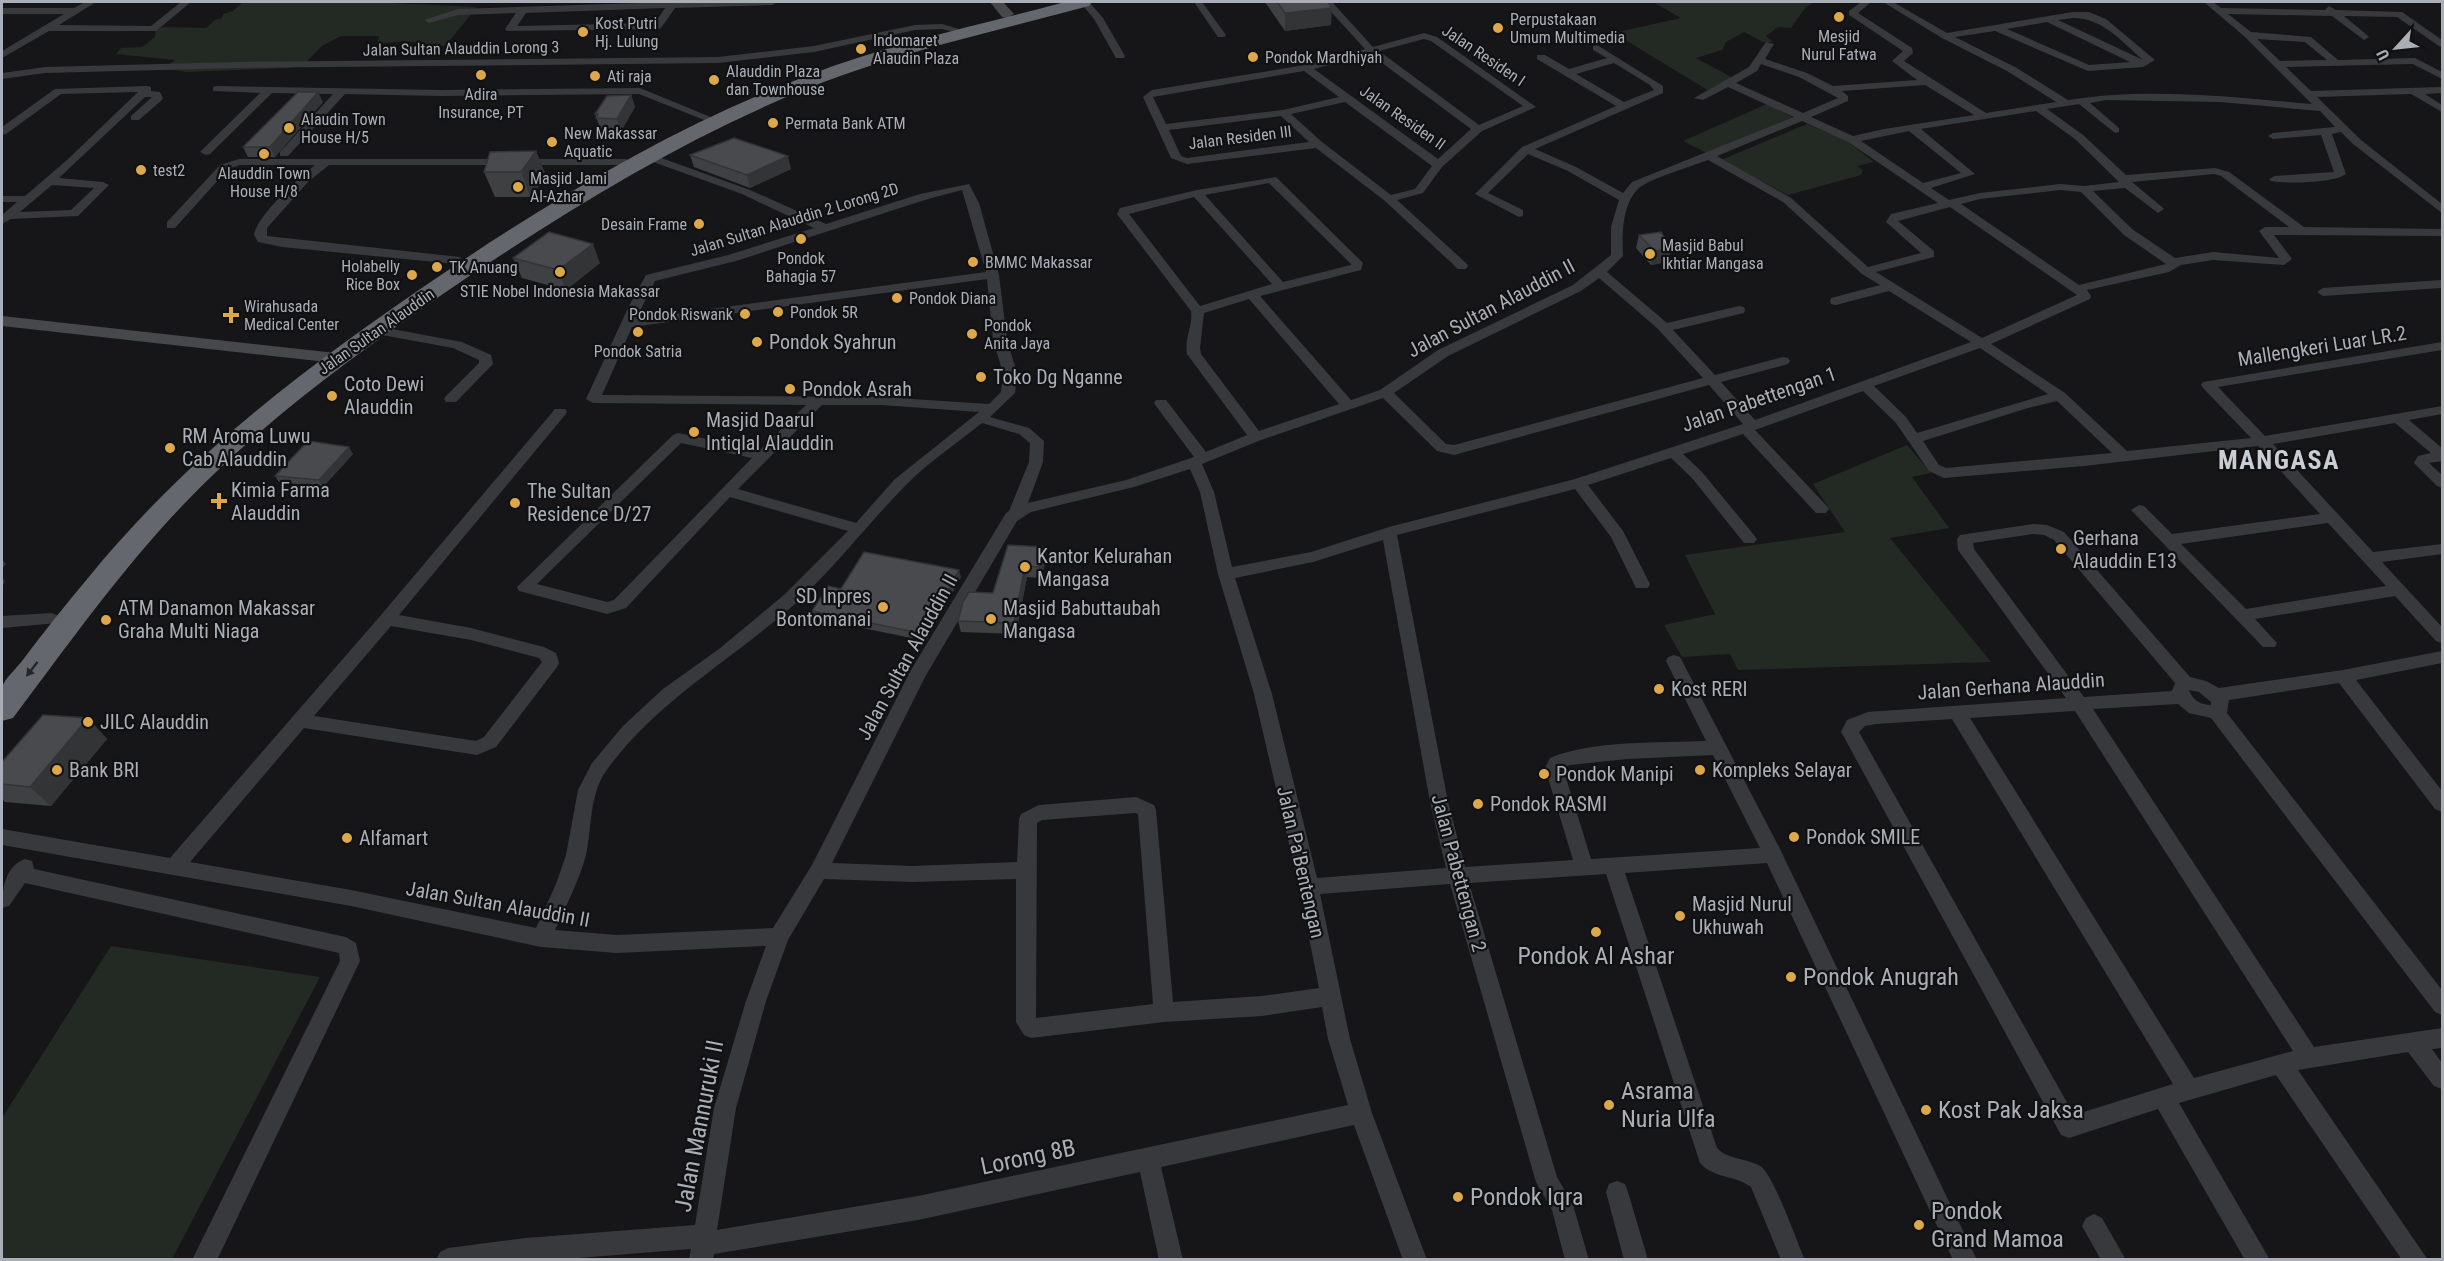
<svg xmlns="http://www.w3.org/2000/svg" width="2444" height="1261" viewBox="0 0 2444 1261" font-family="'Roboto Condensed',sans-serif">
<rect width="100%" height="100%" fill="#161618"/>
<path fill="#232a24" d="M243,2H371L477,7L445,46L405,41L377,44L379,36H341L322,46L302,66L288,68L186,72L165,68L175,60L116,54L121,48L142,47L155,37L156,30L162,27L206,28L215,20L222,18L223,14L233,11Z
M1653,2H1814L1805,8L1791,28L1778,27L1766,36L1773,42H1763L1744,32L1726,42L1722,50L1696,58L1733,78L1709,91L1614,33L1681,18Z
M1767,104L1798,120L1715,157L1683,141Z
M1807,124L1845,140L1874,162L1857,166L1863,170L1861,175L1788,195L1721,160Z
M1907,445L1931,473L1912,477L1949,528L1890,538L1991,662L1738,670L1730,654L1682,657L1664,625L1715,614L1685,555L1845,532L1813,484Z
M111,946L320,977L172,1259H2V1118Z"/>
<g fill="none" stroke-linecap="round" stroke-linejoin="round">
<path fill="#38393d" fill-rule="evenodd" d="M85,2H96L59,25L151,26L181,2H191L156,31H49L2,58V51L64,14H2V8H74Z
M672,2H777L772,5L675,8L661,28L658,29L507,31L505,29L516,13L458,15L429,23L424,20L458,9ZM665,8L655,23L517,26L526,13Z
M1080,2H1089L1103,18L1125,56L1124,58H1116L1094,19Z
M1194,2H1202L1226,35L1224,37H1218Z
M1322,2H1332L1373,47L1424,33L1437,37L1536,107L1482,131L1442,167L1423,193L1397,200L1466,263L1468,266L1466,269H1458L1385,201L1316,148L1187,164L1171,158L1143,97L1152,90L1305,65L1365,49ZM1424,39L1431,41L1523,106L1479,125L1379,51ZM1370,54L1471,129L1438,159L1314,69ZM1304,71L1339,97L1283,110L1166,124L1153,97ZM1345,102L1432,166L1415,189L1391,195L1322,142L1291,114ZM1281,116L1309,142L1187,158L1181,156L1169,130Z
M1861,2H1871L1858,13L1912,48L1913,53L1904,61L1986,113L2056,102L2007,71L1942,38L1883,2H1893L1947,33L2073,12H2089L2106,19L2155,60L2143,67L2088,71L1995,31L1955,37L2015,67L2068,100C2148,87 2232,97 2312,104L2245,37L2204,2H2213L2221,8L2325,10L2329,6L2336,10L2402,12L2442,40V47L2439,46L2397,17L2344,16L2367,35L2369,37L2364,40L2332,16L2228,14L2251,32L2311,37L2338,60L2415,58L2442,72V79L2413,64L2286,67L2311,91L2442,87V93L2425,94L2442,105V112L2411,94L2317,97L2361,140L2442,204V213L2353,144L2341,132L2332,134L2346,174C2335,183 2286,184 2271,181L2269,179L2275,176L2334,172L2321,135L2273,139L2268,136L2273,133L2335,127L2320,111L2220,102L2106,100L2090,103L2119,128V132L2115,133L2079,104L2047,109L2083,135L2126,175L2215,168L2229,172L2304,227L2442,229V236L2274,235L2292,259L2284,265L2213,260L2181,265L2169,272L2087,290L2091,296L2090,299L1991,344L2065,393L2127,451L2251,438L2203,388L2201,385L2203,382L2442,342V350L2218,387L2265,436L2442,406V414L2409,420L2442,448V461L2429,463L2442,475V488L2437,486L2414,463L2418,456L2431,453L2395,423L2273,444L2373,552L2442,544V554L2382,562L2442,627V643L2436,641L2395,596L2255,619L2277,643L2275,647H2263L2131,510L2139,505L2144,506L2172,534L2320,514L2258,446L2084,466L1944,478L1929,471L1896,423L1863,391L1755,430L1826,505L1829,509L1826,513H1816L1743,434L1683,454L1702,472L1754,535L1757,539L1754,543H1744L1692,478L1671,458L1588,485L1623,531L1650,584L1648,588H1636L1611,537L1575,489L1397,535L1448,802L1465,867L1573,860L1545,768L1550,758C1592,740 1660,743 1706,741L1666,661L1668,657L1674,655L1680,657L1780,849L1977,1260H1953L1767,863L1625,873L1717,1148C1728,1160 1747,1158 1760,1166C1773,1173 1797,1242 1805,1260H1781L1751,1187C1736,1175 1714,1179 1700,1163L1606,874L1469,883L1557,1177L1573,1205L1589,1260H1565L1552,1210L1536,1182L1450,884L1320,894L1350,1039L1372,1113L1427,1260H1403L1354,1125L1161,1167L1183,1260H1159L1140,1172L918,1220L714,1254L713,1260H689L691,1249L554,1260H436L440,1252L448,1248L526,1238L695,1225L714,1108L746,1001L766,946L617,953L541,947L351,906L2,845V829L170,858L381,615L555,409H565L567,412L565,415L399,615L471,628L544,647L556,653L559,663L557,667L496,747L477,755L304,728L190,862L351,890L536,928L556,884L566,855L578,790L592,763L623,726L663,689L719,649L785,594L848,531L730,497L626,608L607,614L519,591L517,587L673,435L678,433L760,450L806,405L593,403L586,399L628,308L646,275L728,255L814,228L742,194L645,159V155H653L750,190L826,224L920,194L969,184L979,203L999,275L1007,340L1017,373L1015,393L990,417L1029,428L1044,441L1043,462L1028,503L1126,480L1194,457L1156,406L1154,403L1156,400H1166L1206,452L1247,435L1187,354C1184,339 1193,326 1191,311L1117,214L1120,208L1197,190L1276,177L1363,263L1361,270L1260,296L1351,400L1380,390L1438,350L1573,285L1611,255V227L1619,200L1568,171L1528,154L1488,193L1523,210V216L1519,217L1475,194L1522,147L1616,106L1537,59V55H1545L1569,69L1607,58L1593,50V46L1597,45L1663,86V93L1535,149L1576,167L1623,193L1632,182L1794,117L1728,87L1703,100L1694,98L1749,67L1766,42L1774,44L1765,59L1807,73L1833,86L1917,80L1892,61L1903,51L1849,15V11ZM2073,18C2103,18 2121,41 2143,60L2058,20ZM2047,22L2130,62L2089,65L2007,29ZM2257,39L2305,42L2327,60L2280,61ZM1614,63L1650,85L1654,90L1624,102L1576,74ZM1761,64L1799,77L1838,98L1803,113L1736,83L1757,71ZM1925,85L1974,115L1884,129L1853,136L1811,117L1848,101V96L1842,91ZM2036,111L2075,139L2119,182L2084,186L2060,184L1980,193L1949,200L1931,188L1975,174L1921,129ZM1802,121L1848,142L1938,203L1891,214L1886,222L1921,253L1868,267L1791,198L1717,156ZM1909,131L1961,173L1923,183L1861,141ZM1708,160L1783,202L1862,274L1880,285L1831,298L1830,301L1831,304L1836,305L1889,291L1971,342L1755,420L1721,382L1788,364L1790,361L1788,358L1783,357L1715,375L1673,330L1744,313L1745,310L1744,307L1739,306L1667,323L1607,272L1623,256C1622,235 1622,205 1638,189C1648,179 1693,166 1708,160ZM2214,174L2221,176L2289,227H2265L2259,231L2279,258L2213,252L2175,258L2132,229L2093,191L2125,188L2158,213L2164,209L2162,207L2132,182ZM1269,183L1351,264V265L1283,282L1205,195ZM962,190L986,272L636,319L655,281L736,261L928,199ZM2060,190L2081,192L2124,235L2166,264L2079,285L1961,204L1980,199ZM1194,197L1272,284L1200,306L1129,214ZM1950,207L2077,295L1982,338L1876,272L1934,257V251L1898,221ZM1599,278L1657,328L1703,378L1454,445L1446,444L1394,393L1448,356L1581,291ZM987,279L993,340L1003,373L1001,392L989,404L881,397L602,395L632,327ZM1249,299L1339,404L1259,431L1201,354L1200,348L1204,313ZM1980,348L2048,394L1917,433L1906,417L1874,386ZM1709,385L1743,424L1575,479L1389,527L1311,552L1232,567L1214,492L1202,464L1261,440L1383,398L1437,451L1454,455ZM2057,401L2112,453L1946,468L1939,465L1923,441L2028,408ZM822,405H881L979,412L895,479L856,523L738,489ZM982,423L1019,434L1030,443L1029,462L1009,511L1006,513L911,670L812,865L773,928L617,935L555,930C566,906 579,881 586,855C592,828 589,795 606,771C655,702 733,659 796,603C835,567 867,525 904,487C927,463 956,444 982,423ZM681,443L752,458L614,600L607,602L537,584ZM1190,469L1200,492L1218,574L1254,694L1299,887L1319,988L1262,996L1173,1002L1156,810L1154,805L1136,797L1039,805L1021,814L1019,819L1017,862L912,866L832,863L925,677L1017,521L1031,512L1134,487ZM2328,523L2386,586L2246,609L2181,544ZM1383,540L1430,802L1446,868L1317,878L1272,694L1235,578L1313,562ZM391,626L471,640L539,658L542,662L484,737L476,741L314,716ZM1713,755L1760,848L1591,859L1563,768L1570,765L1627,759ZM1135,813L1138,814L1153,1004L1036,1018L1037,823L1042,820ZM824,879L912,882L1016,879V1022L1024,1035L1031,1038L1164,1022L1262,1016L1322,1007L1328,1039L1348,1105L918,1196L717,1230L736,1108L766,1001L788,940Z
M942,24L959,29L954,32L942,29L915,30L814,52L718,63L237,68L45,73L2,79V73L45,67L237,62L718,57L814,46L915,25Z
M147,86L151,87V91L160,92L163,98L162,100L139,120H131V116L152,97H145L59,178L103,182L109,185L78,216L11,219L2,224V215L17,202H2V196H25L67,160L138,92L61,94L6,134L2,135V127L55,89ZM52,185L94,188L71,210L20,212Z
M217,86L441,90L640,88L713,118L712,120H704L639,94L441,96L345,94L288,156H280V152L333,94L272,93L210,154L206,155L200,152L202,150L260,93L213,91V87Z
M239,159H626L632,162L626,165H329L308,182L267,228V236L460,257L462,260L456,264L282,247L258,242L254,235C257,215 299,178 315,165H240L228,169L175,228H167V222L220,165Z
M2442,280V288L2323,296L2317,292L2323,288Z
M376,326L462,342L491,355L493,364L456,402H446L444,399L446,396L479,363V360L453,348L371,333L369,330L371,327Z
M2033,524L2047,525L2064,532L2190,677L2206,681L2219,688L2343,670L2442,651V663L2356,680L2442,791V812L2435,809L2339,683L2229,700L2227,713L2442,990V1015L2435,1012L2211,718L2189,713L2178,704L2093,709L2314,1047L2442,1028V1048L2432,1049L2442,1063V1089L2434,1086L2408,1052L2298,1070L2428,1260H2402L2276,1075L2179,1103L2270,1260H2245L2158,1109L2069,1138L2061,1135L1844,737L1841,732L1847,720L1868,712L2066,698L1958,550L1957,539L1960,535ZM2033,534L2044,535L2054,540L2175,683L2172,691L2084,697L1974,549L1973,543ZM2189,690L2199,692L2211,702V705C2201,705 2192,700 2189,690ZM2075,711L2293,1051L2194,1078L1970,718ZM1952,719L2173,1084L2074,1115L1859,732L1865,726L1876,724Z
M51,613L57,615L59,619L57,623L2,628V616Z
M25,859L32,861L34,869L346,937L356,943L360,961L217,1260H192L340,961L339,953L25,883L9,906L2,908C2,890 5,866 25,859Z
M1617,1181L1625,1184L1628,1192L1648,1260H1624L1606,1192L1609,1184Z
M2094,1214L2102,1218L2126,1260H2101L2082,1226L2086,1218Z"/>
<path fill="#46484c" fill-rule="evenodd" d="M990,2H1003L1014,14L1007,18L1002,17Z
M2,316L336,353L342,354L345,358L342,362L336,363L2,326Z"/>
<path fill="#64676d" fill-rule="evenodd" d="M1065,2H1092L1089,6C1000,30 908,50 821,83C685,136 560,214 440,296C349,359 259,425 183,505C120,571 68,645 13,718L2,721C2,711 0,697 2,688C4,679 16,669 22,661C43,633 65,605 88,578C186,457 307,366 435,279C553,199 676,125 809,75C892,43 980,25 1065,2Z"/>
</g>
<path fill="#3e4042" d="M1265,2H1328L1331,25L1285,31Z
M631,95L635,107L621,131H601L595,114Z
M323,102L275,157H248L243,147Z
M536,151L546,176L531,197H495L484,172Z
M690,155L791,169L750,188L694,167Z
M1639,235L1671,249L1668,262L1651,265L1636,248Z
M513,258L600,263L566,290L522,278Z
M353,454L323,487L279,482L275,476Z
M1044,547L1046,559L1041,578L1027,577L1016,634L961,632L958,621L993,593Z
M961,577L926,641L814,618L812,611L841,589Z
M88,718L107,739L51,806L5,802L2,799V762Z"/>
<path fill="#323436" d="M1332,8L1331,25L1285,31V13Z
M318,92L323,102L275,157L270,147Z
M631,95L635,107L621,131L617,119Z
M536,151L546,176L531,197L521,172Z
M788,156L791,169L750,188L747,175Z
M593,244L600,263L566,290L558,270Z
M1671,249L1668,262L1651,265L1655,251Z
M349,447L353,454L323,487L319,480Z
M1044,547L1046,559L1041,578L1039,567Z
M2,559L6,564L2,569Z
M1025,566L1027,577L1016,634L1014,623Z
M959,570L961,577L926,641L924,634Z
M2,577L5,581L2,587Z
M88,718L107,739L51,806L30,787Z"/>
<path fill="#484a4d" stroke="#323436" stroke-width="1.5" d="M1277,2H1328L1332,8L1285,13Z
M298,92H318L270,147H243Z
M631,95L617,119L596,118L598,114H595L607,96Z
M734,138L788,156L747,175L690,155Z
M536,151L521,172H484L490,152Z
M549,232L593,244L558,270L513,258Z
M1661,232L1671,249L1655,251L1639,235Z
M308,441L349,447L319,480L275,476Z
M1008,545L1044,547L1039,567L1025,566L1014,623L958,621L963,602L969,592L993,593Z
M864,552L959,570L924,634L812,611L828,586L841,589Z
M43,715L88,718L30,787L2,784V762Z"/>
<defs><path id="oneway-solid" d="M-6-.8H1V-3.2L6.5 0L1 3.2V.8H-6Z" transform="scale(1.5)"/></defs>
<use fill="#26262a" href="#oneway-solid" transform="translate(32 669) rotate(128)"/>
<g fill="#dda849" stroke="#111113" stroke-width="2">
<circle cx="1839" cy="17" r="6"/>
<circle cx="1498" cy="28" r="6"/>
<circle cx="583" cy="32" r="6"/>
<circle cx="861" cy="49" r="6"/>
<circle cx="1253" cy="57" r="6"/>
<circle cx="481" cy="75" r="6"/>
<circle cx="595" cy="76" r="6"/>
<circle cx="714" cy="80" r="6"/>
<circle cx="773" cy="123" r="6"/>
<circle cx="289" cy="128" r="6"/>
<circle cx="552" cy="142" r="6"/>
<circle cx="264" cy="154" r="6"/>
<circle cx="141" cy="170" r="6"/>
<circle cx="518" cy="187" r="6"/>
<circle cx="699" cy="224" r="6"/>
<circle cx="801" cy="239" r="6"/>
<circle cx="1650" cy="254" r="6"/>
<circle cx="973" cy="262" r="6"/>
<circle cx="437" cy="267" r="6"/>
<circle cx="560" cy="272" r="6"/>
<circle cx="412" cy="275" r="6"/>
<circle cx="897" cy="298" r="6"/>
<circle cx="778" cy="312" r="6"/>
<circle cx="745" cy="314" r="6"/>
<path d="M228 306h6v6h6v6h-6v6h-6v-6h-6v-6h6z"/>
<circle cx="638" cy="332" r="6"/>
<circle cx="972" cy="334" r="6"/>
<circle cx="757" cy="342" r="6"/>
<circle cx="981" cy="377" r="6"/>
<circle cx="790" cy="389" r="6"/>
<circle cx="332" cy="396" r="6"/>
<circle cx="694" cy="432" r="6"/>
<circle cx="170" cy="448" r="6"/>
<path d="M216 492h6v6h6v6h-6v6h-6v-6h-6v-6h6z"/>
<circle cx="515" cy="503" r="6"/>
<circle cx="2061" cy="549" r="6"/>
<circle cx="1025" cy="567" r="6"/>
<circle cx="883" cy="607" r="6"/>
<circle cx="991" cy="619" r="6"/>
<circle cx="106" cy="620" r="6"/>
<circle cx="1659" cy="689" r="6"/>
<circle cx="88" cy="722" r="6"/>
<circle cx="57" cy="770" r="6"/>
<circle cx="1700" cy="770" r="6"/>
<circle cx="1544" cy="774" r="6"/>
<circle cx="1478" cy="804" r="6"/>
<circle cx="1794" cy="837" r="6"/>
<circle cx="347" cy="838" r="6"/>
<circle cx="1680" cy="916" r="6"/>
<circle cx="1596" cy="932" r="6"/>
<circle cx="1791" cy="977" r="6"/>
<circle cx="1609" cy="1105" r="6"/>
<circle cx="1926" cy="1110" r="6"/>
<circle cx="1458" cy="1197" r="6"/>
<circle cx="1919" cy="1225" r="6"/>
</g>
<g text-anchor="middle" stroke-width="4.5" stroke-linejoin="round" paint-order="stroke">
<g font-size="16" fill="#aaaeb6" stroke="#111113" text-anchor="start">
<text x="1510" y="25">Perpustakaan<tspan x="1510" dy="18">Umum Multimedia</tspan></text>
<text x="595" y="29">Kost Putri<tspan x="595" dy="18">Hj. Lulung</tspan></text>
<text x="1839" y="42" text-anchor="middle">Mesjid<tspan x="1839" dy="18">Nurul Fatwa</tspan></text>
<text x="873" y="46">Indomaret<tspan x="873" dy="18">Alaudin Plaza</tspan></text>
<text x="1265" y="63">Pondok Mardhiyah</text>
<text x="726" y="77">Alauddin Plaza<tspan x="726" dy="18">dan Townhouse</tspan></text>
<text x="607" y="82">Ati raja</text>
<text x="481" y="100" text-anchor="middle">Adira<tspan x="481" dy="18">Insurance, PT</tspan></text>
<text x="301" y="125">Alaudin Town<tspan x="301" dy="18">House H/5</tspan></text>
<text x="785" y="129">Permata Bank ATM</text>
<text x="564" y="139">New Makassar<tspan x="564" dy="18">Aquatic</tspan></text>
<text x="153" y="176">test2</text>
<text x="264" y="179" text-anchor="middle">Alauddin Town<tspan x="264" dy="18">House H/8</tspan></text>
<text x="530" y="184">Masjid Jami<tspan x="530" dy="18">Al-Azhar</tspan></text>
<text x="687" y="230" text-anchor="end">Desain Frame</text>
<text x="1662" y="251">Masjid Babul<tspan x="1662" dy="18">Ikhtiar Mangasa</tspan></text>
<text x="801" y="264" text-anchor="middle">Pondok<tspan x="801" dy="18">Bahagia 57</tspan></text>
<text x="985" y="268">BMMC Makassar</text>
<text x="400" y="272" text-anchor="end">Holabelly<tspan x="400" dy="18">Rice Box</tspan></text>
<text x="449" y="273">TK Anuang</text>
<text x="560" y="297" text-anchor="middle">STIE Nobel Indonesia Makassar</text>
<text x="909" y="304">Pondok Diana</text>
<text x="244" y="312">Wirahusada<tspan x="244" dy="18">Medical Center</tspan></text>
<text x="790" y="318">Pondok 5R</text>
<text x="733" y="320" text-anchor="end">Pondok Riswank</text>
<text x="984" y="331">Pondok<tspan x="984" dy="18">Anita Jaya</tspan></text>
<text x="638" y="357" text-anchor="middle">Pondok Satria</text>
</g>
<g font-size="16" fill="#aaaeb6" stroke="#111113">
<text transform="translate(461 48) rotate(-1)" y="6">Jalan Sultan Alauddin Lorong 3</text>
<text transform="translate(1484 55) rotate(34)" y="6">Jalan Residen I</text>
<text transform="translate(1403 117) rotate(35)" y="6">Jalan Residen II</text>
<text transform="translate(1240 137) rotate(-7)" y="6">Jalan Residen III</text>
<text transform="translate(794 219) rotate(-17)" y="6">Jalan Sultan Alauddin 2 Lorong 2D</text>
<text transform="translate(376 331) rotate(-35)" y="6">Jalan Sultan Alauddin</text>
</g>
<g font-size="20" fill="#aaaeb6" stroke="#111113">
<text transform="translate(1491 308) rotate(-28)" y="7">Jalan Sultan Alauddin II</text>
<text transform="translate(2322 346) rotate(-9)" y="7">Mallengkeri Luar LR.2</text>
<text transform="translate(1759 399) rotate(-19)" y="7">Jalan Pabettengan 1</text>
<text transform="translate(907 657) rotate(-61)" y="7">Jalan Sultan Alauddin II</text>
<text transform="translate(2011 686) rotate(-4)" y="7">Jalan Gerhana Alauddin</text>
<text transform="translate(1301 862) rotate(77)" y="7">Jalan Pa'Bentengan</text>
<text transform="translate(1459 873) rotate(75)" y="7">Jalan Pabettengan 2</text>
<text transform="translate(498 904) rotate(10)" y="7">Jalan Sultan Alauddin II</text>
</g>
<g font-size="20" fill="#aaaeb6" stroke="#111113" text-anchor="start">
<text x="769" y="349">Pondok Syahrun</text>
<text x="993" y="384">Toko Dg Nganne</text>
<text x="344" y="391">Coto Dewi<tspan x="344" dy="23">Alauddin</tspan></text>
<text x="802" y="396">Pondok Asrah</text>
<text x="706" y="427">Masjid Daarul<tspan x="706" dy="23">Intiqlal Alauddin</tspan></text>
<text x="182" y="443">RM Aroma Luwu<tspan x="182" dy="23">Cab Alauddin</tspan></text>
<text x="231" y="497">Kimia Farma<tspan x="231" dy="23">Alauddin</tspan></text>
<text x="527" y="498">The Sultan<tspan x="527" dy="23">Residence D/27</tspan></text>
<text x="2073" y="545">Gerhana<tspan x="2073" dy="23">Alauddin E13</tspan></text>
<text x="1037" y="563">Kantor Kelurahan<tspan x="1037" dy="23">Mangasa</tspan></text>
<text x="871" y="603" text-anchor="end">SD Inpres<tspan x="871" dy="23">Bontomanai</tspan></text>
<text x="118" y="615">ATM Danamon Makassar<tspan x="118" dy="23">Graha Multi Niaga</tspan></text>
<text x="1003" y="615">Masjid Babuttaubah<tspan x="1003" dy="23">Mangasa</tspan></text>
<text x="1671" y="696">Kost RERI</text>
<text x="100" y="729">JILC Alauddin</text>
<text x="69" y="777">Bank BRI</text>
<text x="1712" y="777">Kompleks Selayar</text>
<text x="1556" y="781">Pondok Manipi</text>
<text x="1490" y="811">Pondok RASMI</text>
<text x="1806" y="844">Pondok SMILE</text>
<text x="359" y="845">Alfamart</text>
<text x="1692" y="911">Masjid Nurul<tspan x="1692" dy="23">Ukhuwah</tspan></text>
</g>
<g font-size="24" fill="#aaaeb6" stroke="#111113" text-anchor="start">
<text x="1596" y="964" text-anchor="middle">Pondok Al Ashar</text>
<text x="1803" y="985">Pondok Anugrah</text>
<text x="1621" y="1099">Asrama<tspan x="1621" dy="28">Nuria Ulfa</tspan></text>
<text x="1938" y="1118">Kost Pak Jaksa</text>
<text x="1470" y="1205">Pondok Iqra</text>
<text x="1931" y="1219">Pondok<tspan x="1931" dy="28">Grand Mamoa</tspan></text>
</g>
<g font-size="24" fill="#aaaeb6" stroke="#111113">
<text transform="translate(699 1126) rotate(-79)" y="8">Jalan Mannuruki II</text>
<text transform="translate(1028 1157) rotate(-12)" y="8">Lorong 8B</text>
</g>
<g font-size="26" font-weight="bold" letter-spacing="1.5" fill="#cacdd3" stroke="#111113">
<text x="2279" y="469">MANGASA</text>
</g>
</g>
<rect width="2444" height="1261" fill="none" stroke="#aaaeb6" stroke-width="6"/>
<g transform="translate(2396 48) rotate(243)" stroke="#111113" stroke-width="4.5" paint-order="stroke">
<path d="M0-4.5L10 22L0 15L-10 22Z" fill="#aaaeb6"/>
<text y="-9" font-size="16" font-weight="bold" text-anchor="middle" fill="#aaaeb6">U</text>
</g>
</svg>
